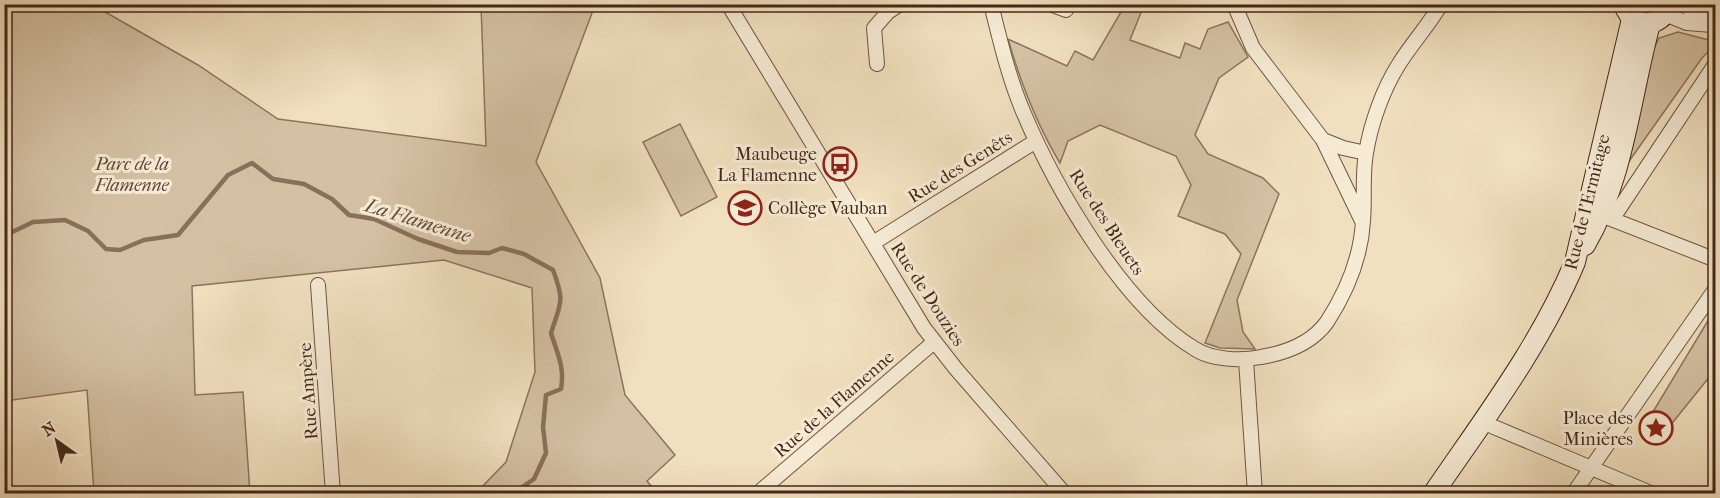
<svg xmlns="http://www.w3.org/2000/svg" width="1720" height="498" viewBox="0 0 1720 498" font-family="'IM FELL French Canon',serif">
<rect width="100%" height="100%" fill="#f1e0bf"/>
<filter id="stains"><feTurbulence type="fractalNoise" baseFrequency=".00333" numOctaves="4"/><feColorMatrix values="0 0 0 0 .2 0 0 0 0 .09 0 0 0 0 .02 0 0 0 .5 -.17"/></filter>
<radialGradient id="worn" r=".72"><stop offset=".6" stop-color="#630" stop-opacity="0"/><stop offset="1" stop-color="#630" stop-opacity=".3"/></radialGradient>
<path fill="#d4c1a3" stroke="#8c745e" stroke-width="1.5" d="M5,4L93,5L198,65L278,119L486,146L481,5H595L536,162L600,278L625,395L675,455L647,481L657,493H476L506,462L535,372L532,288L444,260L192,286L195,395L243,392L250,493H94L87,390L5,401Z
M1125,5H1144L1130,40L1180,58L1185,43L1200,49L1208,29L1228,22L1248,57L1219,78L1195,135L1208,154L1263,178L1279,194L1237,300L1243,332L1255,349L1220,348L1205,343L1241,254L1225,234L1178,216L1191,185L1176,156L1100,125L1068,141L1060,163C1036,123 1021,84 1008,39L1067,66L1075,51L1093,60Z
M1678,32L1713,41L1712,48L1702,58L1625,167L1650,56L1659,38Z
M680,124L717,197L681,216L643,142Z
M1715,309V370L1661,437L1645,425Z"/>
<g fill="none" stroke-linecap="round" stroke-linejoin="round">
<path stroke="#89705b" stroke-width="4.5" d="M4,236L33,222L65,220L88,231L106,249L120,250L144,240L178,235L228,175L252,163L273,179L304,184L332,199L349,215L374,219L418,239L457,252L489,253L502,248L524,254L553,270C565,302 561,302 551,333C557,353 565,367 561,389L546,395L543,427L546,453L534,479L512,494
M482,494H510"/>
<defs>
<path id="minor" d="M728,4L924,328L956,369L1065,494
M991,4C1000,40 1008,75 1022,109C1054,186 1122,305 1195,349C1212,360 1241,361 1261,357C1285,353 1312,343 1327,322C1347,291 1361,258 1363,221C1365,198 1362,175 1366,153C1371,123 1383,89 1399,64C1412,43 1429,25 1441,4
M1050,4L1066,10L1068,4
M1234,4L1253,48L1323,140L1362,221
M1682,4L1713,25
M1665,14L1687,23L1712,25
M877,64L874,28L888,12L900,4
M1323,140L1343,148L1366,153
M1606,217L1716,260
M1613,218L1716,63
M873,243L1036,141
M318,285L333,494
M1246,360L1255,494
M1482,422L1653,494
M757,494L934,342
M1573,494L1716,288"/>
<path id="secondary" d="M1623,4L1632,19C1649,28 1663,22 1670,4
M1585,245C1624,178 1630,98 1650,24
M1433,494C1484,419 1540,346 1575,262L1632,19"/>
</defs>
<use href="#minor" stroke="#705542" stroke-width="16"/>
<use href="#secondary" stroke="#452719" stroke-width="22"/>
<use href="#minor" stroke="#f6ebd5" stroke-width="14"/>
<use href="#secondary" stroke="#f6ebd5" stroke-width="20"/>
</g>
<defs>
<symbol id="bus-ring" viewBox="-11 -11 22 22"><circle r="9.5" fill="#f6ebd5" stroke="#8f2418" stroke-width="1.5"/><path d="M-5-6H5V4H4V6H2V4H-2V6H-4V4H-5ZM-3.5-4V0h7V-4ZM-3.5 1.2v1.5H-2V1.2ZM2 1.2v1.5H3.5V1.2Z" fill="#8f2418"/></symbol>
<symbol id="school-ring" viewBox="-11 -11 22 22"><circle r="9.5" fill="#f6ebd5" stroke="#8f2418" stroke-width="1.5"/><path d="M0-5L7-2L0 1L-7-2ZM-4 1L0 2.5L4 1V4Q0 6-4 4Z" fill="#8f2418"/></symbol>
<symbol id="sight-ring" viewBox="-11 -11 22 22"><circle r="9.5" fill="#f6ebd5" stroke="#8f2418" stroke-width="1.5"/><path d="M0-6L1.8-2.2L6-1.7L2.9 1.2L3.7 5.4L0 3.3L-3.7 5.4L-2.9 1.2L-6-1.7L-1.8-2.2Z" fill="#8f2418"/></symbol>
</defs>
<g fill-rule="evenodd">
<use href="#bus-ring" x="821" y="145" width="38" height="38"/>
<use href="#school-ring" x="726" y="189" width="38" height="38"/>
<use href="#sight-ring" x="1637" y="409" width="38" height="38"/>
</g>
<g text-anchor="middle" stroke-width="6" stroke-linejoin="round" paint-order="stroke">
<g font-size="18" fill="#452719" stroke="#f6ebd5" text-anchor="end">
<text x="817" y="160">Maubeuge<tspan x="817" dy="21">La Flamenne</tspan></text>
<text x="768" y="214" text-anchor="start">Collège Vauban</text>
<text x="1633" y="424">Place des<tspan x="1633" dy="21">Minières</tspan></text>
</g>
<g font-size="18" font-style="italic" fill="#624635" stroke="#f6ebd5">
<text x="132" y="170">Parc de la<tspan x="132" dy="21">Flamenne</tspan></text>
</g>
<g font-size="18" fill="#452719" stroke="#f6ebd5">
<text transform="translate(960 167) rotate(-32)" y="6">Rue des Genêts</text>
<text transform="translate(1587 202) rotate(-76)" y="6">Rue de l'Ermitage</text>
<text transform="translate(1107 222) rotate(57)" y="6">Rue des Bleuets</text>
<text transform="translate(928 294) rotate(57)" y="6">Rue de Douzies</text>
<text transform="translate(308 391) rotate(-94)" y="6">Rue Ampère</text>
<text transform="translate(834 404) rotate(-41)" y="6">Rue de la Flamenne</text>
</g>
<g font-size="20" font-style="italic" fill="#674c3a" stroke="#f6ebd5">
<text transform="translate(418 220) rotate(17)" y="7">La Flamenne</text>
</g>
</g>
<rect width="1720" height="498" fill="none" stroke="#f1e0bf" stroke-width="24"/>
<rect x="6" y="6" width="1708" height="486" fill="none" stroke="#452719" stroke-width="3"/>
<rect x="12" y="12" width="1696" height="474" fill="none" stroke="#452719" stroke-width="1.5"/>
<g transform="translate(57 441) rotate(326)" stroke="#f6ebd5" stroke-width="4.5" paint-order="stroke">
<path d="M0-4.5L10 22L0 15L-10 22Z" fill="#452719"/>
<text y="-9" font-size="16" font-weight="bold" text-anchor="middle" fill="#452719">N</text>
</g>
<rect width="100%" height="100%" filter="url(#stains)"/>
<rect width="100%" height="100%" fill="url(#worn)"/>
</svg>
